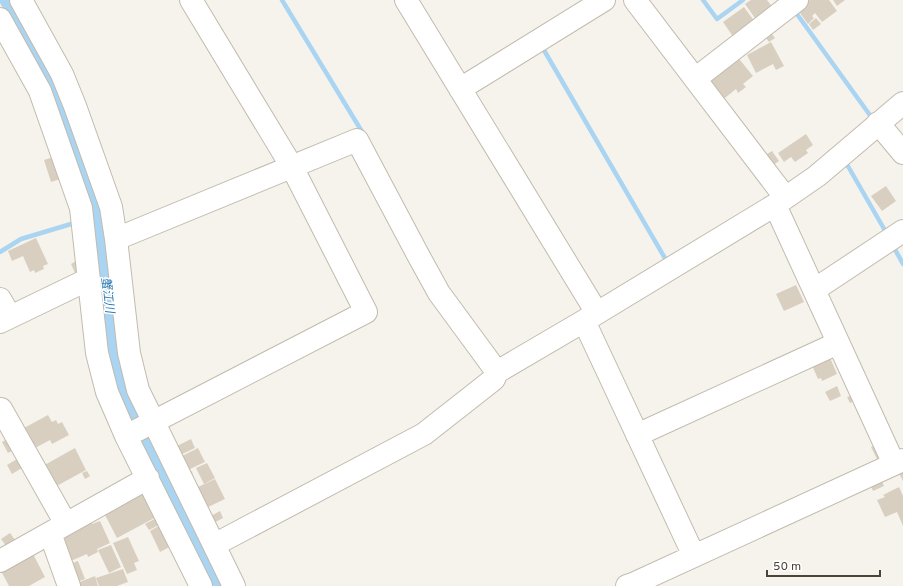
<svg xmlns="http://www.w3.org/2000/svg" width="903" height="586" viewBox="0 0 903 586" font-family="Overpass,'Noto Sans JP',sans-serif">
<rect width="100%" height="100%" fill="#f6f3ec"/>
<path fill="#a9d4f2" d="M0,0H15L59,78L105,209L125,353L229,586H210L118,397L47,87L0,3Z"/>
<g fill="none" stroke-linecap="round" stroke-linejoin="round">
<path stroke="#a9d4f2" stroke-width="4.5" d="M282,0L364,135
M703,0L717,19L743,0
M794,10L872,118
M541,45L666,260
M845,161L887,234
M892,244L903,264
M0,252L21,239L71,224"/>
</g>
<path fill="#d8cfc1" d="M751,0H767L774,9L757,21L745,4Z
M810,0H829L837,11L822,22L815,13L812,16L814,18L808,24L795,6L804,5Z
M833,0H845L837,6Z
M744,7L755,22L734,38L723,22Z
M816,18L821,24L813,30L809,24Z
M767,28L775,38L769,42L762,33Z
M771,42L784,66L776,70L773,64L756,73L747,55Z
M736,55L753,76L743,84L746,87L738,93L736,89L720,102L704,80Z
M806,134L813,145L806,150L808,153L795,162L791,157L784,162L778,153Z
M772,151L779,161L769,168L762,157Z
M53,157L60,179L51,182L44,160Z
M886,186L896,201L882,211L871,196Z
M36,238L48,264L43,266L44,269L35,273L34,270L30,272L23,256L12,261L8,251Z
M78,260L82,269L75,273L71,264Z
M796,285L804,302L784,311L776,294Z
M828,353L837,374L822,381L821,378L818,379L811,363Z
M837,386L841,396L830,401L825,392Z
M853,395L856,400L850,403L847,397Z
M48,415L52,422L56,420L58,424L62,422L69,435L52,444L50,440L35,448L24,428Z
M11,437L17,448L8,453L2,442Z
M191,439L195,448L178,456L173,448Z
M878,444L884,456L877,459L871,447Z
M75,448L86,470L53,488L41,467Z
M198,448L205,462L190,469L193,474L185,477L176,459Z
M17,459L22,468L12,474L7,465Z
M207,463L215,478L204,484L196,468Z
M87,471L90,476L85,479L82,473Z
M903,472V481L899,473Z
M880,477L884,486L873,491L869,482Z
M215,479L225,499L206,508L196,488Z
M899,487L903,496V526L897,512L885,517L877,500L885,497L883,495Z
M144,489L158,516L117,538L104,513Z
M220,511L223,518L212,524L209,517Z
M162,515L165,522L149,530L145,524Z
M91,521L92,524L100,521L110,543L97,549L98,552L88,557L87,554L66,563L56,541Z
M164,523L175,544L160,552L150,531Z
M10,533L18,544L9,550L1,539Z
M128,537L139,561L134,563L137,570L127,574L113,543Z
M111,545L121,567L109,573L98,550Z
M33,554L45,577L29,586H9L0,569Z
M78,561L85,579L71,584L64,566Z
M123,569L128,582L117,586H99L96,578Z
M95,576L98,586H78L77,583Z"/>
<g fill="none" stroke-linecap="round" stroke-linejoin="round">
<defs>
<path id="minor" d="M21,0L62,74L75,106L111,207L116,239L129,353L138,390L214,545L424,434L494,379L497,372
M406,0L597,313
M635,0L785,197
M0,19L40,91L81,208L97,353L107,392L126,436L201,586
M695,79L797,0
M460,89L604,0
M878,123L903,153
M775,205L894,464
M116,239L357,140L417,253L439,293L497,372L584,321L775,205L817,176L903,103
M814,290L903,231
M0,299L10,316
M584,321L694,556
M0,322L89,279
M1,409L66,524
M637,435L838,343
M126,436L366,312L292,167L191,0
M50,533L69,586
M214,545L234,586
M0,561L148,478
M627,586L633,584L903,460"/>
</defs>
<use href="#minor" stroke="#c2bbae" stroke-width="24"/>
<use href="#minor" stroke="#fff" stroke-width="22"/>
</g>
<g text-anchor="middle" stroke-width="3" stroke-linejoin="round" paint-order="stroke">
<g font-size="12" font-style="italic" fill="#2e7ab2" stroke="#fff">
<text transform="translate(108 295) rotate(83)" y="4">蟹江川</text>
</g>
</g>
<path d="M767 570v6h113v-6" fill="none" stroke="#4b4439" stroke-width="2"/>
<text x="773" y="570" font-size="12" fill="#4b4439" stroke="#ffffff" stroke-width="3" paint-order="stroke">50 m</text>
</svg>
